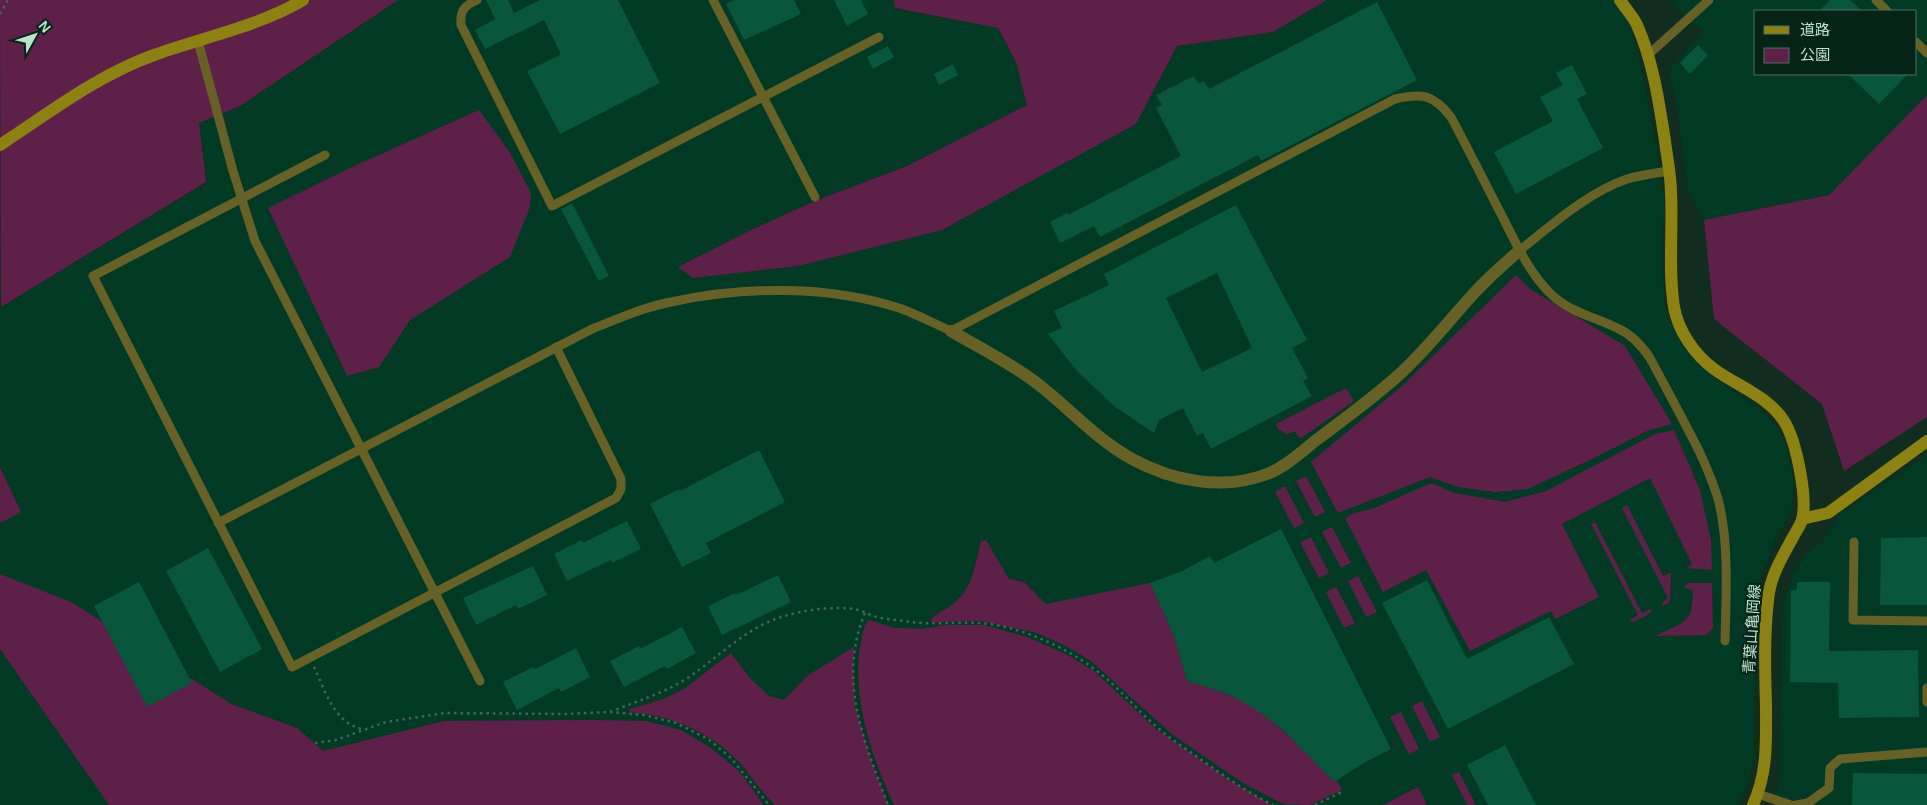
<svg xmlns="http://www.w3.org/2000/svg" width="1927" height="805" viewBox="0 0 1927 805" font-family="Helvetica,'Noto Sans JP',sans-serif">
<rect width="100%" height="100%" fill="#102d20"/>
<path fill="#003a25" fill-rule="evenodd" d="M398,0H894L895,9L998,28L1016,62L1027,105L907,166L815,201L751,230L678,267L693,278L798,266L942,230L1136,124L1177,46L1273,32L1327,0H1613L1626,18L1638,52L1657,150L1664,199L1662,254L1664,301L1674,331L1685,349L1698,364L1736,394L1762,411L1775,426L1785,440L1790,461L1794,485L1791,511L1773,544L1757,589L1755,616L1754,756L1750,779L1738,805H0V523L21,511L0,467V308L206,183L199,123L240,106Z
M1668,0H1927V95L1829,195L1704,220L1689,194L1675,95L1669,71L1703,32ZM1756,11H1916V74H1756Z
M1927,455V805H1773L1780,781L1783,603L1794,571L1806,555L1824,539L1838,516Z"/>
<path fill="#5e2049" d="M0,0H398L240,106L199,123L206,182L1,307Z
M894,0H1327L1273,32L1177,46L1136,124L942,230L798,266L693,278L678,267L751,230L815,201L907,166L1027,105L1016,62L998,28L895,8Z
M1927,95V417L1844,471L1822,404L1714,319L1704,220L1829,195Z
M479,110L509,151L531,193L530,207L510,257L410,320L379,367L347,376L268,208L350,168Z
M1516,275L1530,289L1625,346L1672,424L1647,431L1594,458L1528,489L1495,492L1458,487L1430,477L1338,513L1311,462L1401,387Z
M1346,388L1354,401L1300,439L1295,431L1287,434L1278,429L1276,424Z
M1674,430L1700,490L1711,541L1712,570L1686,568L1692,564L1650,478L1562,524L1599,597L1555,619L1551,611L1470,651L1426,570L1383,592L1345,518L1354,513L1372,509L1431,483L1455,493L1505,502L1546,491L1655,434Z
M0,467L21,512L0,523Z
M1306,476L1325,512L1315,517L1296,481Z
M1285,486L1304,523L1294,528L1275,492Z
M1627,505L1663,576L1671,572L1670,602L1663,606L1662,603L1668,598L1622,508Z
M1595,522L1642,613L1650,609L1652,612L1632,623L1630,620L1638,615L1591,524Z
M1332,527L1351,563L1341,568L1322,532Z
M1311,537L1329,573L1319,578L1300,542Z
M986,540L1009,579L1024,582L1046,604L1150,583L1174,636L1187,681C1200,685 1214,689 1227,694C1271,712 1302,749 1334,782L1337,780L1342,790L1310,805L1283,804L1243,783L1173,735L1091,661L1068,647L1037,633L981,621L931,622V619C937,613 946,610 953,604C973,589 975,564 981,541Z
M0,574L73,603L231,704L297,728L323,751L444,721L588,720L646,721L681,730L711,748L739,771L764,805H109L0,649Z
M1358,576L1377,612L1366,617L1348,581Z
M1688,583H1712L1713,629L1706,635L1655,636C1682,622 1693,625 1693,591L1684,587Z
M1336,587L1355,623L1344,628L1326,592Z
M869,620L895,628L923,629L945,625H984L1027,637L1068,655L1094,671L1156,729L1232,782L1272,805H894C871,757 849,690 862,637C863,631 864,625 869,620Z
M854,647L853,665L855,706L872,763L888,805H775C761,792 751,775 738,761C711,732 669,715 630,712L629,709L661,700L684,689L731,653L749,677L769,696L784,700L807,676Z
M1422,701L1440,737L1430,742L1412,706Z
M1401,712L1419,749L1409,754L1390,717Z
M1459,772L1476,805H1467L1452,775Z
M1418,787L1427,805H1383Z"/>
<path fill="#08563b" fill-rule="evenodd" d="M486,0H508L514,13L540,0H618L660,83L560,134L527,71L560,55V52L544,20L485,49L475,30L495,19Z
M734,0H794L801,14L744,40L726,4Z
M834,0H861L868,14L847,26Z
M1830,0H1850L1862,11H1819Z
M1377,2L1417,80L1261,161L1258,155L1100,237L1094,226L1060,243L1050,222L1067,213L1068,215L1181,156L1156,108L1162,105L1156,95L1194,76L1198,84L1204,81L1209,89Z
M1698,45L1708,55L1690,74L1680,63Z
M888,46L894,57L873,69L867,57Z
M953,64L958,75L939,85L934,74Z
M1572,65L1587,94L1577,99L1603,148L1516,194L1494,152L1553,121L1540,97L1563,85L1556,73Z
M1848,74H1908L1879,104Z
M572,203L609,276L599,281L561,209Z
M1236,205L1307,340L1292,348L1308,378L1303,381L1312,396L1211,449L1203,433L1197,436L1183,408L1159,420L1154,433L1114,406L1076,370L1048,334L1062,328L1054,311L1109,285L1104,274ZM1217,273L1252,348L1202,372L1166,298Z
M759,450L785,502L706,543L711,553L682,567L650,504L679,489L680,491Z
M627,521L641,549L612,563L611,560L567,581L554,554L582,540L583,543Z
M1281,529L1391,749L1360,765L1334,782L1282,729L1255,709L1228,694L1187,681L1174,636L1150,583L1182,571L1210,556L1214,563Z
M1927,537V605H1880L1881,538Z
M208,548L262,649L220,672L166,571Z
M533,566L547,595L518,609L516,605L476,625L463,598Z
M778,575L791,602L722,635L708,606L735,593L736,595Z
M1427,580L1467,659L1549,617L1574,664L1448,729L1382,603Z
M139,582L192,683L147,707L94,606Z
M1797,582H1830L1829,651L1918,650L1919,717L1839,718L1838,683L1790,682L1791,590H1797Z
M682,627L696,653L667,669L665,666L624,687L610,661L639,646L640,649Z
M576,648L590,677L561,692L559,688L517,710L503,682L533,667L535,669Z
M1505,745L1536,805H1488L1467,765Z
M1853,773L1927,774V805H1852Z"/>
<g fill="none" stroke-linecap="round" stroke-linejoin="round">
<path stroke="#446556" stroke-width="2.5" stroke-dasharray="2.5 4" stroke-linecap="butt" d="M0,14L8,0
M865,613C837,680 864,741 888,805
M314,667C325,690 334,723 362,729
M610,712C637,701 662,694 686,679C718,658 744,629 781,617C804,610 835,605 859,610C865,612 871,616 877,617C888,620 900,620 911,622C941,626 971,619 1001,626C1037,634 1074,652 1102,675C1122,691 1138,711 1157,727C1171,740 1188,750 1203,761C1226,777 1248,793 1273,805
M315,743L336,740L386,722L445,713L565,714L610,712L644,715L676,723L708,739L731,758L769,805
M1315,805L1344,791"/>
<path stroke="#686126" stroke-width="9" d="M477,0C464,6 460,10 461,25L552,206L879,37
M713,0L815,197
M1876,0L1887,11
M198,41L233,171L255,241L480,681
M1916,42L1927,53
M1648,55L1709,0
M325,155L93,276L292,667L616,498L621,489V479L556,347
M1520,250C1553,224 1587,193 1627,179C1641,175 1655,173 1669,171
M218,523L592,329C618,319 644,307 671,302C746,286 829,285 902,309C918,315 935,324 951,331L1395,99C1422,93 1433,94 1451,117C1468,149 1484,181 1500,212C1515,241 1529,274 1553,296C1572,313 1595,317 1617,328C1631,334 1642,346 1650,358C1667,390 1684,421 1700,453C1708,471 1716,488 1720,507C1729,548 1726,599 1725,641
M1854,542L1853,620L1927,621
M1927,688V702
M1758,794L1791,805
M1796,805L1808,803L1829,788L1830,768L1840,759L1927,752"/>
<path stroke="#686126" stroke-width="12" d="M951,331C980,348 1011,363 1038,384C1070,409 1096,439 1132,459C1172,481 1223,491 1267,474C1286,467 1303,450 1319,438C1347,417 1376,396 1402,372C1429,347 1451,318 1476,291C1490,276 1505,263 1520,250"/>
<path stroke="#8d8111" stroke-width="12" d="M1620,0C1625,8 1633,16 1637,25C1653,61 1659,102 1665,141C1667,158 1671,175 1671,193C1673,231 1668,270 1674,307C1678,331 1695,355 1714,369C1737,386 1768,396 1784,421C1796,440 1808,498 1802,520C1800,526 1795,533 1792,539C1781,559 1770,577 1768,600C1764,635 1765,671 1766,706C1766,741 1768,772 1753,805
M0,145C49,113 98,75 154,55C204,37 257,27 303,0
M1802,519L1828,513L1927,441"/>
</g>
<g text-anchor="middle" stroke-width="4" stroke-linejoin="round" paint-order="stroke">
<g font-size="15" fill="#bae4ce" stroke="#062317">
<text transform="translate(1752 629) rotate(-86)" y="5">青葉山亀岡線</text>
</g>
</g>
<rect x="1754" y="10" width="162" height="65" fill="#062317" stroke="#4e7060"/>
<rect x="1764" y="26" width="25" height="8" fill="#8d8111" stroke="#4e7060"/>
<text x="1800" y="35" font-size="15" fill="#bae4ce">道路</text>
<rect x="1764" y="48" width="25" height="15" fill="#5e2049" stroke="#4e7060"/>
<text x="1800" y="60" font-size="15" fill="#bae4ce">公園</text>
<g transform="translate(35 35) rotate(50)" stroke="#062317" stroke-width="4" paint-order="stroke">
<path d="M0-4L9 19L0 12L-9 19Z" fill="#bae4ce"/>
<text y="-8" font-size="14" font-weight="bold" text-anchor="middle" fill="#bae4ce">N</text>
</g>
</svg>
